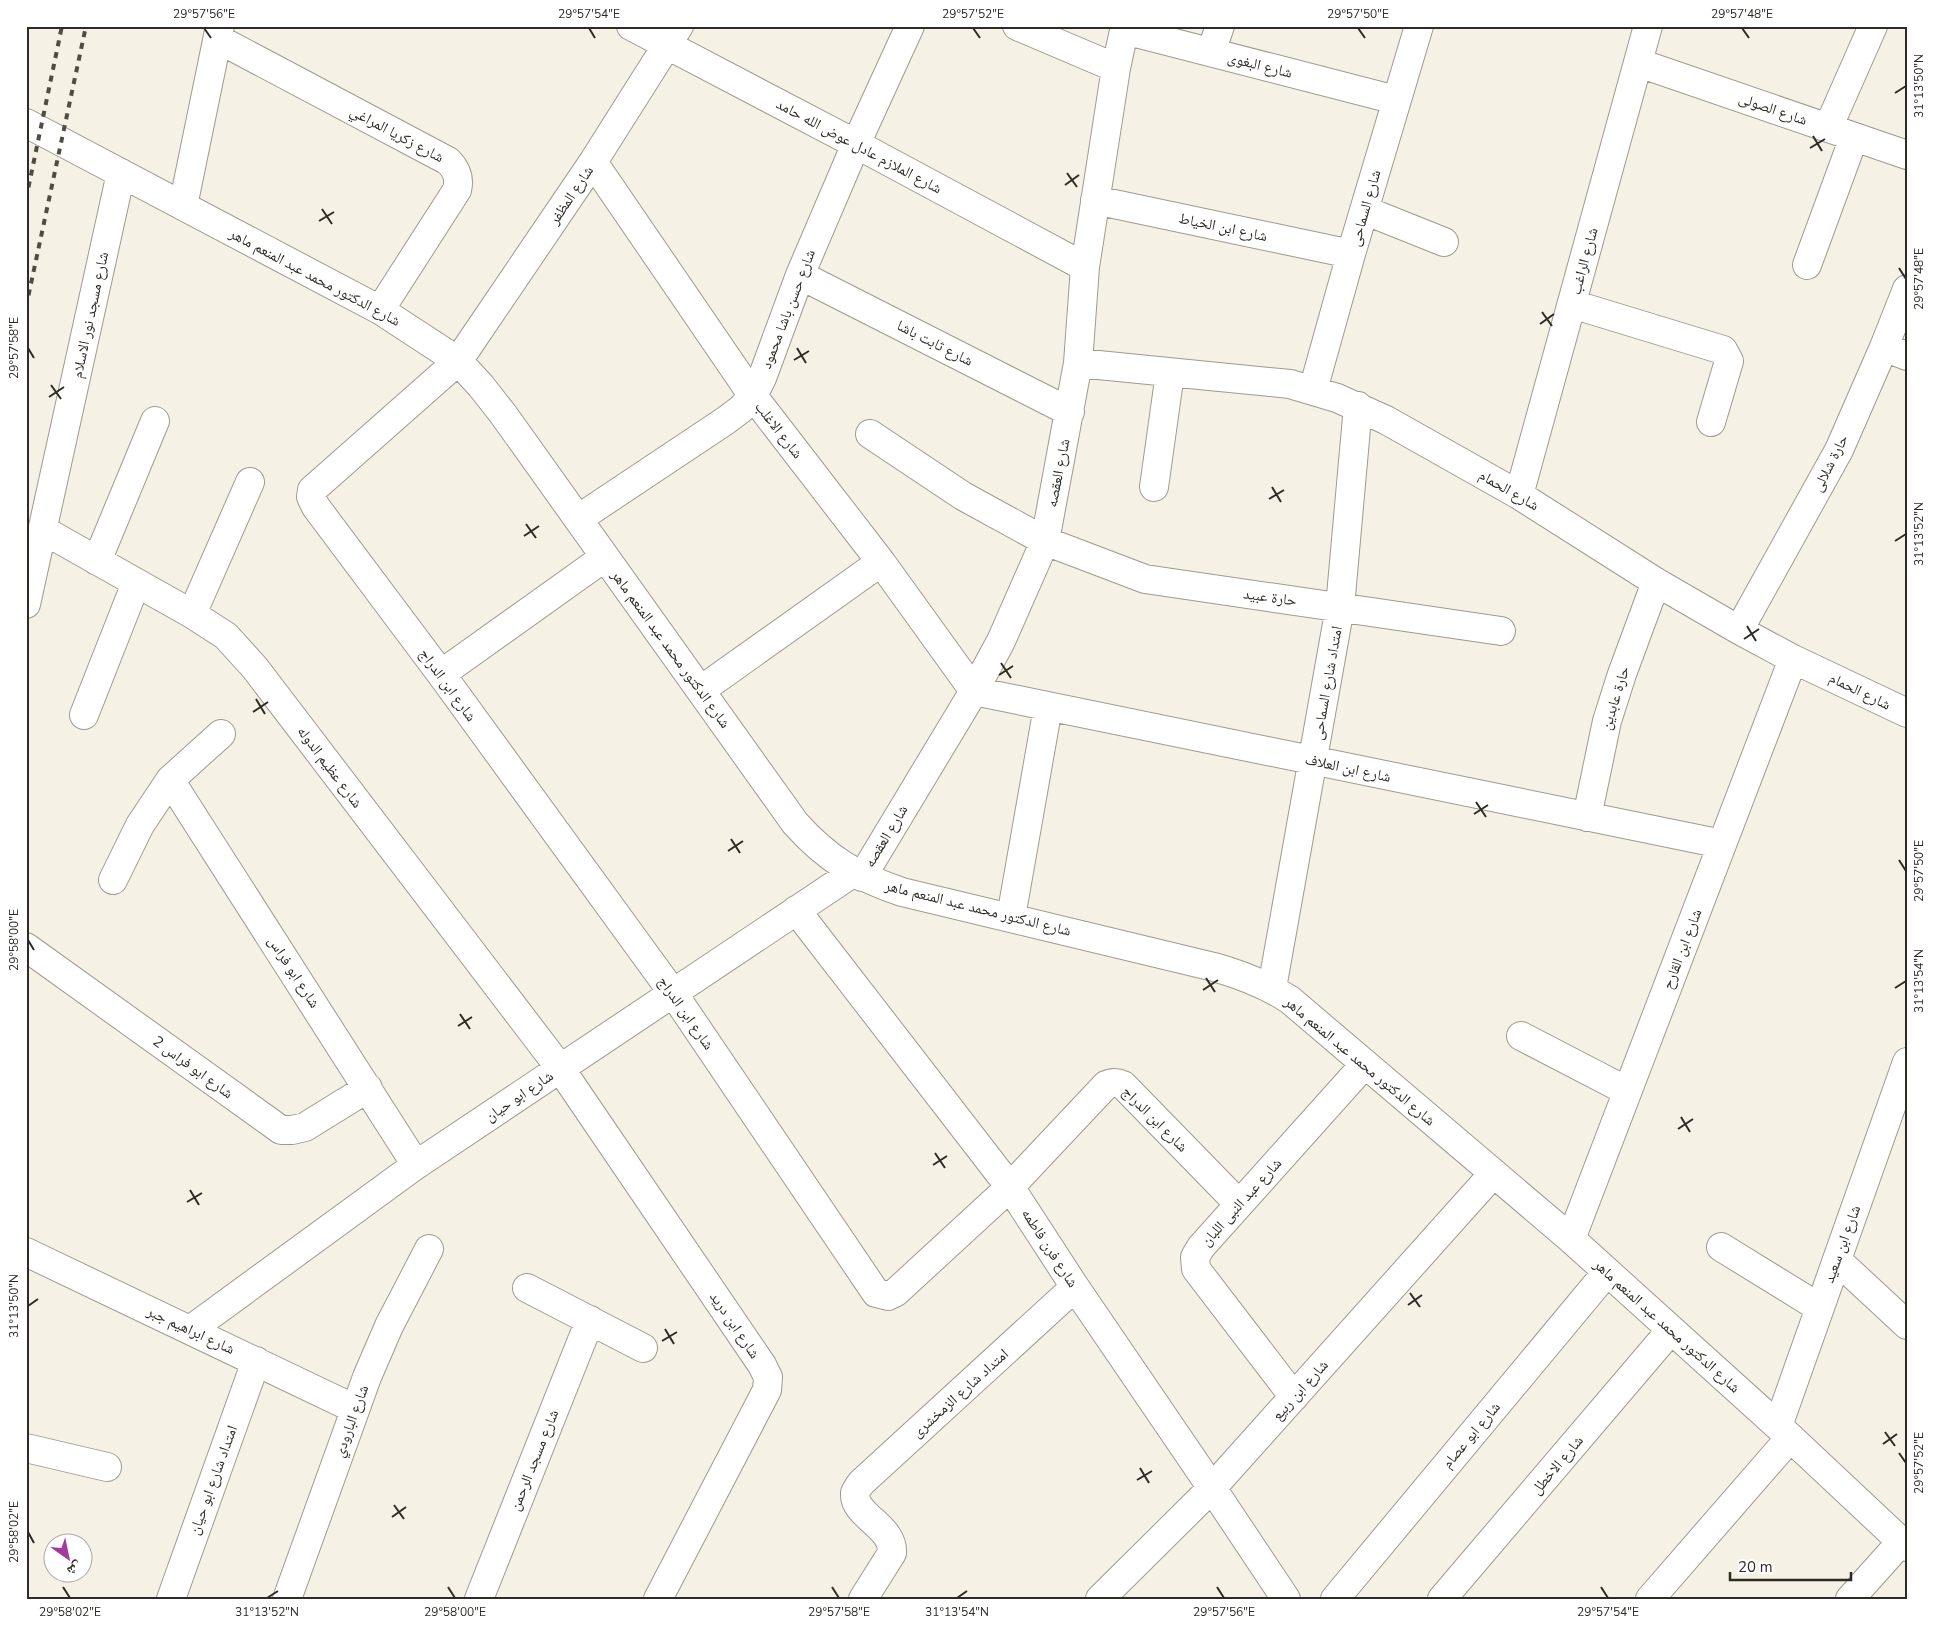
<svg xmlns="http://www.w3.org/2000/svg" width="1933" height="1625" viewBox="0 0 1933 1625" font-family="'Nunito Sans','Noto Naskh Arabic',sans-serif">
<rect width="100%" height="100%" fill="#f6f1e5"/>
<g fill="none" stroke-linecap="round" stroke-linejoin="round">
<defs>
<path id="minor" d="M631,26L856,144L1085,267
M679,26L593,162L458,361L312,490L311,497L316,507L441,674L673,993L876,1293L888,1296L896,1292L1010,1187L1106,1085C1112,1082 1116,1082 1123,1085L1239,1204
M1017,26L1116,68
M1124,30L1396,100
M218,39L448,161C457,170 460,178 457,190L380,310
M1211,52L1220,26
M1639,63L1907,155
M26,123L380,310L458,361L481,386L503,414L795,823C827,859 857,877 902,892L1214,967C1242,975 1266,984 1290,1000L1571,1239L1778,1426L1907,1547
M1828,128L1873,26
M593,162L753,396L881,562L974,691L1722,844
M1095,200L1351,254
M183,206L220,26
M1364,210L1444,242
M1807,265L1854,137
M800,275L1070,412
M1572,304L1723,350L1729,361L1711,422
M1884,347L1907,356
M1078,363L1290,384L1337,398L1386,420L1519,495L1656,582L1739,630L1793,659L1907,713
M1313,390L1351,254L1419,26
M870,434L963,496L1045,541L1145,579L1501,631
M1154,487L1170,373
M1519,495L1648,26
M578,519L725,421L741,409L753,396L762,378L800,275L856,144L910,26
M43,530L192,614L226,636L255,668L560,1068L762,1365L768,1377L767,1390L658,1599
M97,561L155,421
M26,604L121,173
M192,614L250,482
M1739,630L1839,450L1884,347L1907,289
M441,674L605,557
M701,690L881,562
M84,715L136,583
M170,780L416,1165
M1587,817L1607,721L1622,674L1656,582
M862,877L974,691L1001,641L1045,541L1078,363L1085,267L1116,68L1125,26
M113,880L140,825L170,780L221,734
M796,910L1010,1187L1075,1287L1212,1488L1286,1599
M1011,917L1048,707
M26,947L281,1130H292L305,1127L368,1088
M1272,988L1340,607L1358,406
M1521,1036L1627,1091
M1571,1239L1793,659
M1721,1247L1820,1308
M26,1252L355,1409
M1837,1260L1907,1325
M527,1288L643,1348
M190,1330L416,1165L854,872
M1294,1397L1196,1269L1195,1257L1201,1247L1365,1064
M1778,1426L1907,1062
M26,1448L107,1467
M171,1599L256,1361
M287,1599L367,1377L389,1326L429,1249
M479,1599L590,1320
M863,1599L892,1553C894,1526 853,1516 855,1493C856,1490 859,1486 861,1483L1075,1287
M1100,1599L1212,1488L1493,1174
M1335,1599L1607,1272
M1442,1599L1671,1330
M1650,1599L1790,1438
M1850,1599L1901,1542"/>
</defs>
<use href="#minor" stroke="#9f9a8e" stroke-width="30"/>
<use href="#minor" stroke="#fff" stroke-width="28"/>
<path stroke="#4f4c46" stroke-width="4" stroke-dasharray="6 6" stroke-linecap="butt" d="M26,199L62,26
M26,307L86,26"/>
</g>
<path fill="none" stroke="#2d2b26" stroke-width="2" d="M204,28L211,38M589,28L595,38M973,28L980,38M1358,28L1365,38M1742,28L1749,38M1895,93L1906,86M1813,136L1822,151M1810,148L1825,139M1067,173L1077,187M1065,185L1079,175M322,209L332,224M319,221L334,212M1899,268L1906,279M1542,312L1552,326M1540,324L1554,314M28,348L34,358M797,348L806,363M794,360L809,351M51,385L61,399M49,397L64,387M1272,487L1281,502M1269,499L1284,490M526,524L536,538M524,536L539,526M1895,541L1906,534M1747,626L1756,641M1744,639L1759,629M1001,663L1011,678M999,675L1013,666M256,699L265,714M253,712L268,702M1476,802L1486,817M1474,814L1488,805M731,839L740,853M728,851L743,841M1899,860L1906,871M28,940L34,950M1206,978L1215,992M1895,988L1906,981M1203,990L1218,980M460,1014L470,1029M458,1026L472,1017M1681,1117L1690,1132M1678,1129L1693,1119M935,1153L945,1168M933,1165L947,1156M190,1190L199,1205M187,1202L202,1193M1410,1293L1420,1307M1408,1305L1422,1295M28,1306L38,1299M665,1329L674,1344M662,1341L677,1332M1885,1432L1895,1446M1883,1444L1897,1434M1899,1453L1906,1463M1140,1468L1149,1483M1137,1480L1152,1471M394,1505L404,1519M392,1517L406,1507M28,1532L34,1543M63,1587L70,1598M448,1587L455,1598M832,1587L839,1598M1217,1587L1224,1598M1601,1587L1608,1598M267,1598L278,1591M957,1598L967,1591"/>
<g text-anchor="middle" stroke-width="4.5" stroke-linejoin="round" paint-order="stroke">
<g font-size="15" fill="#2d2b26" stroke="#fff">
<text transform="translate(1260 65) rotate(14)" y="5">شارع البغوى</text>
<text transform="translate(1773 109) rotate(19)" y="5">شارع الصولى</text>
<text transform="translate(397 134) rotate(28)" y="5">شارع زكريا المراغي</text>
<text transform="translate(859 146) rotate(28)" y="5">شارع الملازم عادل عوض الله حامد</text>
<text transform="translate(571 195) rotate(-56)" y="5">شارع المظفر</text>
<text transform="translate(1365 208) rotate(-74)" y="5">شارع السماحى</text>
<text transform="translate(1223 227) rotate(12)" y="5">شارع ابن الخياط</text>
<text transform="translate(1584 261) rotate(-75)" y="5">شارع الراغب</text>
<text transform="translate(315 277) rotate(28)" y="5">شارع الدكتور محمد عبد المنعم ماهر</text>
<text transform="translate(788 309) rotate(-69)" y="5">شارع حسن باشا محمود</text>
<text transform="translate(90 315) rotate(-78)" y="5">شارع مسجد نور الاسلام</text>
<text transform="translate(935 343) rotate(27)" y="5">شارع ثابت باشا</text>
<text transform="translate(779 430) rotate(52)" y="5">شارع الاغلب</text>
<text transform="translate(1830 463) rotate(-63)" y="5">حارة شلالى</text>
<text transform="translate(1058 473) rotate(-79)" y="5">شارع العقصه</text>
<text transform="translate(1509 490) rotate(30)" y="5">شارع الحمام</text>
<text transform="translate(1270 597) rotate(8)" y="5">حارة عبيد</text>
<text transform="translate(671 649) rotate(54)" y="5">شارع الدكتور محمد عبد المنعم ماهر</text>
<text transform="translate(1327 683) rotate(-80)" y="5">امتداد شارع السماحى</text>
<text transform="translate(448 685) rotate(54)" y="5">شارع ابن الدراج</text>
<text transform="translate(1860 691) rotate(26)" y="5">شارع الحمام</text>
<text transform="translate(1615 698) rotate(-73)" y="5">حارة عابدين</text>
<text transform="translate(330 767) rotate(53)" y="5">شارع عظيم الدوله</text>
<text transform="translate(1348 768) rotate(12)" y="5">شارع ابن العلاف</text>
<text transform="translate(886 836) rotate(-59)" y="5">شارع العقصه</text>
<text transform="translate(978 908) rotate(14)" y="5">شارع الدكتور محمد عبد المنعم ماهر</text>
<text transform="translate(1682 949) rotate(-69)" y="5">شارع ابن القارح</text>
<text transform="translate(294 972) rotate(57)" y="5">شارع ابو فراس</text>
<text transform="translate(686 1013) rotate(55)" y="5">شارع ابن الدراج</text>
<text transform="translate(1360 1061) rotate(40)" y="5">شارع الدكتور محمد عبد المنعم ماهر</text>
<text transform="translate(193 1067) rotate(36)" y="5">شارع ابو فراس 2</text>
<text transform="translate(519 1096) rotate(-34)" y="5">شارع ابو حيان</text>
<text transform="translate(1155 1119) rotate(45)" y="5">شارع ابن الدراج</text>
<text transform="translate(1241 1202) rotate(-48)" y="5">شارع عبد النبى اللبان</text>
<text transform="translate(1842 1244) rotate(-70)" y="5">شارع ابن سعيد</text>
<text transform="translate(1050 1248) rotate(57)" y="5">شارع فرن فاطمه</text>
<text transform="translate(735 1325) rotate(56)" y="5">شارع ابن دريد</text>
<text transform="translate(1667 1326) rotate(42)" y="5">شارع الدكتور محمد عبد المنعم ماهر</text>
<text transform="translate(191 1330) rotate(25)" y="5">شارع ابراهيم جبر</text>
<text transform="translate(1300 1390) rotate(-48)" y="5">شارع ابن ربيع</text>
<text transform="translate(960 1393) rotate(-42)" y="5">امتداد شارع الزمخشرى</text>
<text transform="translate(351 1421) rotate(-70)" y="5">شارع البارودي</text>
<text transform="translate(1471 1435) rotate(-50)" y="5">شارع ابو عصام</text>
<text transform="translate(534 1460) rotate(-68)" y="5">شارع مسجد الرحمن</text>
<text transform="translate(1557 1465) rotate(-50)" y="5">شارع الاخطل</text>
<text transform="translate(213 1480) rotate(-70)" y="5">امتداد شارع ابو حيان</text>
</g>
</g>
<rect width="1933" height="1625" fill="none" stroke="#ffffff" stroke-width="55"/>
<g transform="translate(68 1558) rotate(147)"><circle r="24" fill="#ffffff" stroke="#abaaa8"/>
<path d="M0-4L9 19L0 12L-9 19Z" fill="#a23b9f"/>
<text y="-8" font-size="14" font-weight="bold" text-anchor="middle" fill="#2d2b26">ش</text>
</g>
<path d="M1730 1572v8h121v-8" fill="none" stroke="#2d2b26" stroke-width="2.5"/>
<text x="1738" y="1572" font-size="15" fill="#2d2b26" stroke="#ffffff" stroke-width="4" paint-order="stroke">20 m</text>
<rect x="28" y="28" width="1878" height="1570" fill="none" stroke="#2d2b26" stroke-width="2"/>
<g font-size="12" text-anchor="middle" fill="#2d2b26">
<text x="204" y="18">29°57'56"E</text>
<text x="589" y="18">29°57'54"E</text>
<text x="973" y="18">29°57'52"E</text>
<text x="1358" y="18">29°57'50"E</text>
<text x="1742" y="18">29°57'48"E</text>
<text transform="translate(1919 86) rotate(-90)" y="4">31°13'50"N</text>
<text transform="translate(1919 279) rotate(-90)" y="4">29°57'48"E</text>
<text transform="translate(14 348) rotate(-90)" y="4">29°57'58"E</text>
<text transform="translate(1919 534) rotate(-90)" y="4">31°13'52"N</text>
<text transform="translate(1919 871) rotate(-90)" y="4">29°57'50"E</text>
<text transform="translate(14 940) rotate(-90)" y="4">29°58'00"E</text>
<text transform="translate(1919 981) rotate(-90)" y="4">31°13'54"N</text>
<text transform="translate(14 1306) rotate(-90)" y="4">31°13'50"N</text>
<text transform="translate(1919 1463) rotate(-90)" y="4">29°57'52"E</text>
<text transform="translate(14 1532) rotate(-90)" y="4">29°58'02"E</text>
<text x="70" y="1616">29°58'02"E</text>
<text x="267" y="1616">31°13'52"N</text>
<text x="455" y="1616">29°58'00"E</text>
<text x="839" y="1616">29°57'58"E</text>
<text x="957" y="1616">31°13'54"N</text>
<text x="1224" y="1616">29°57'56"E</text>
<text x="1608" y="1616">29°57'54"E</text>
</g>
</svg>
